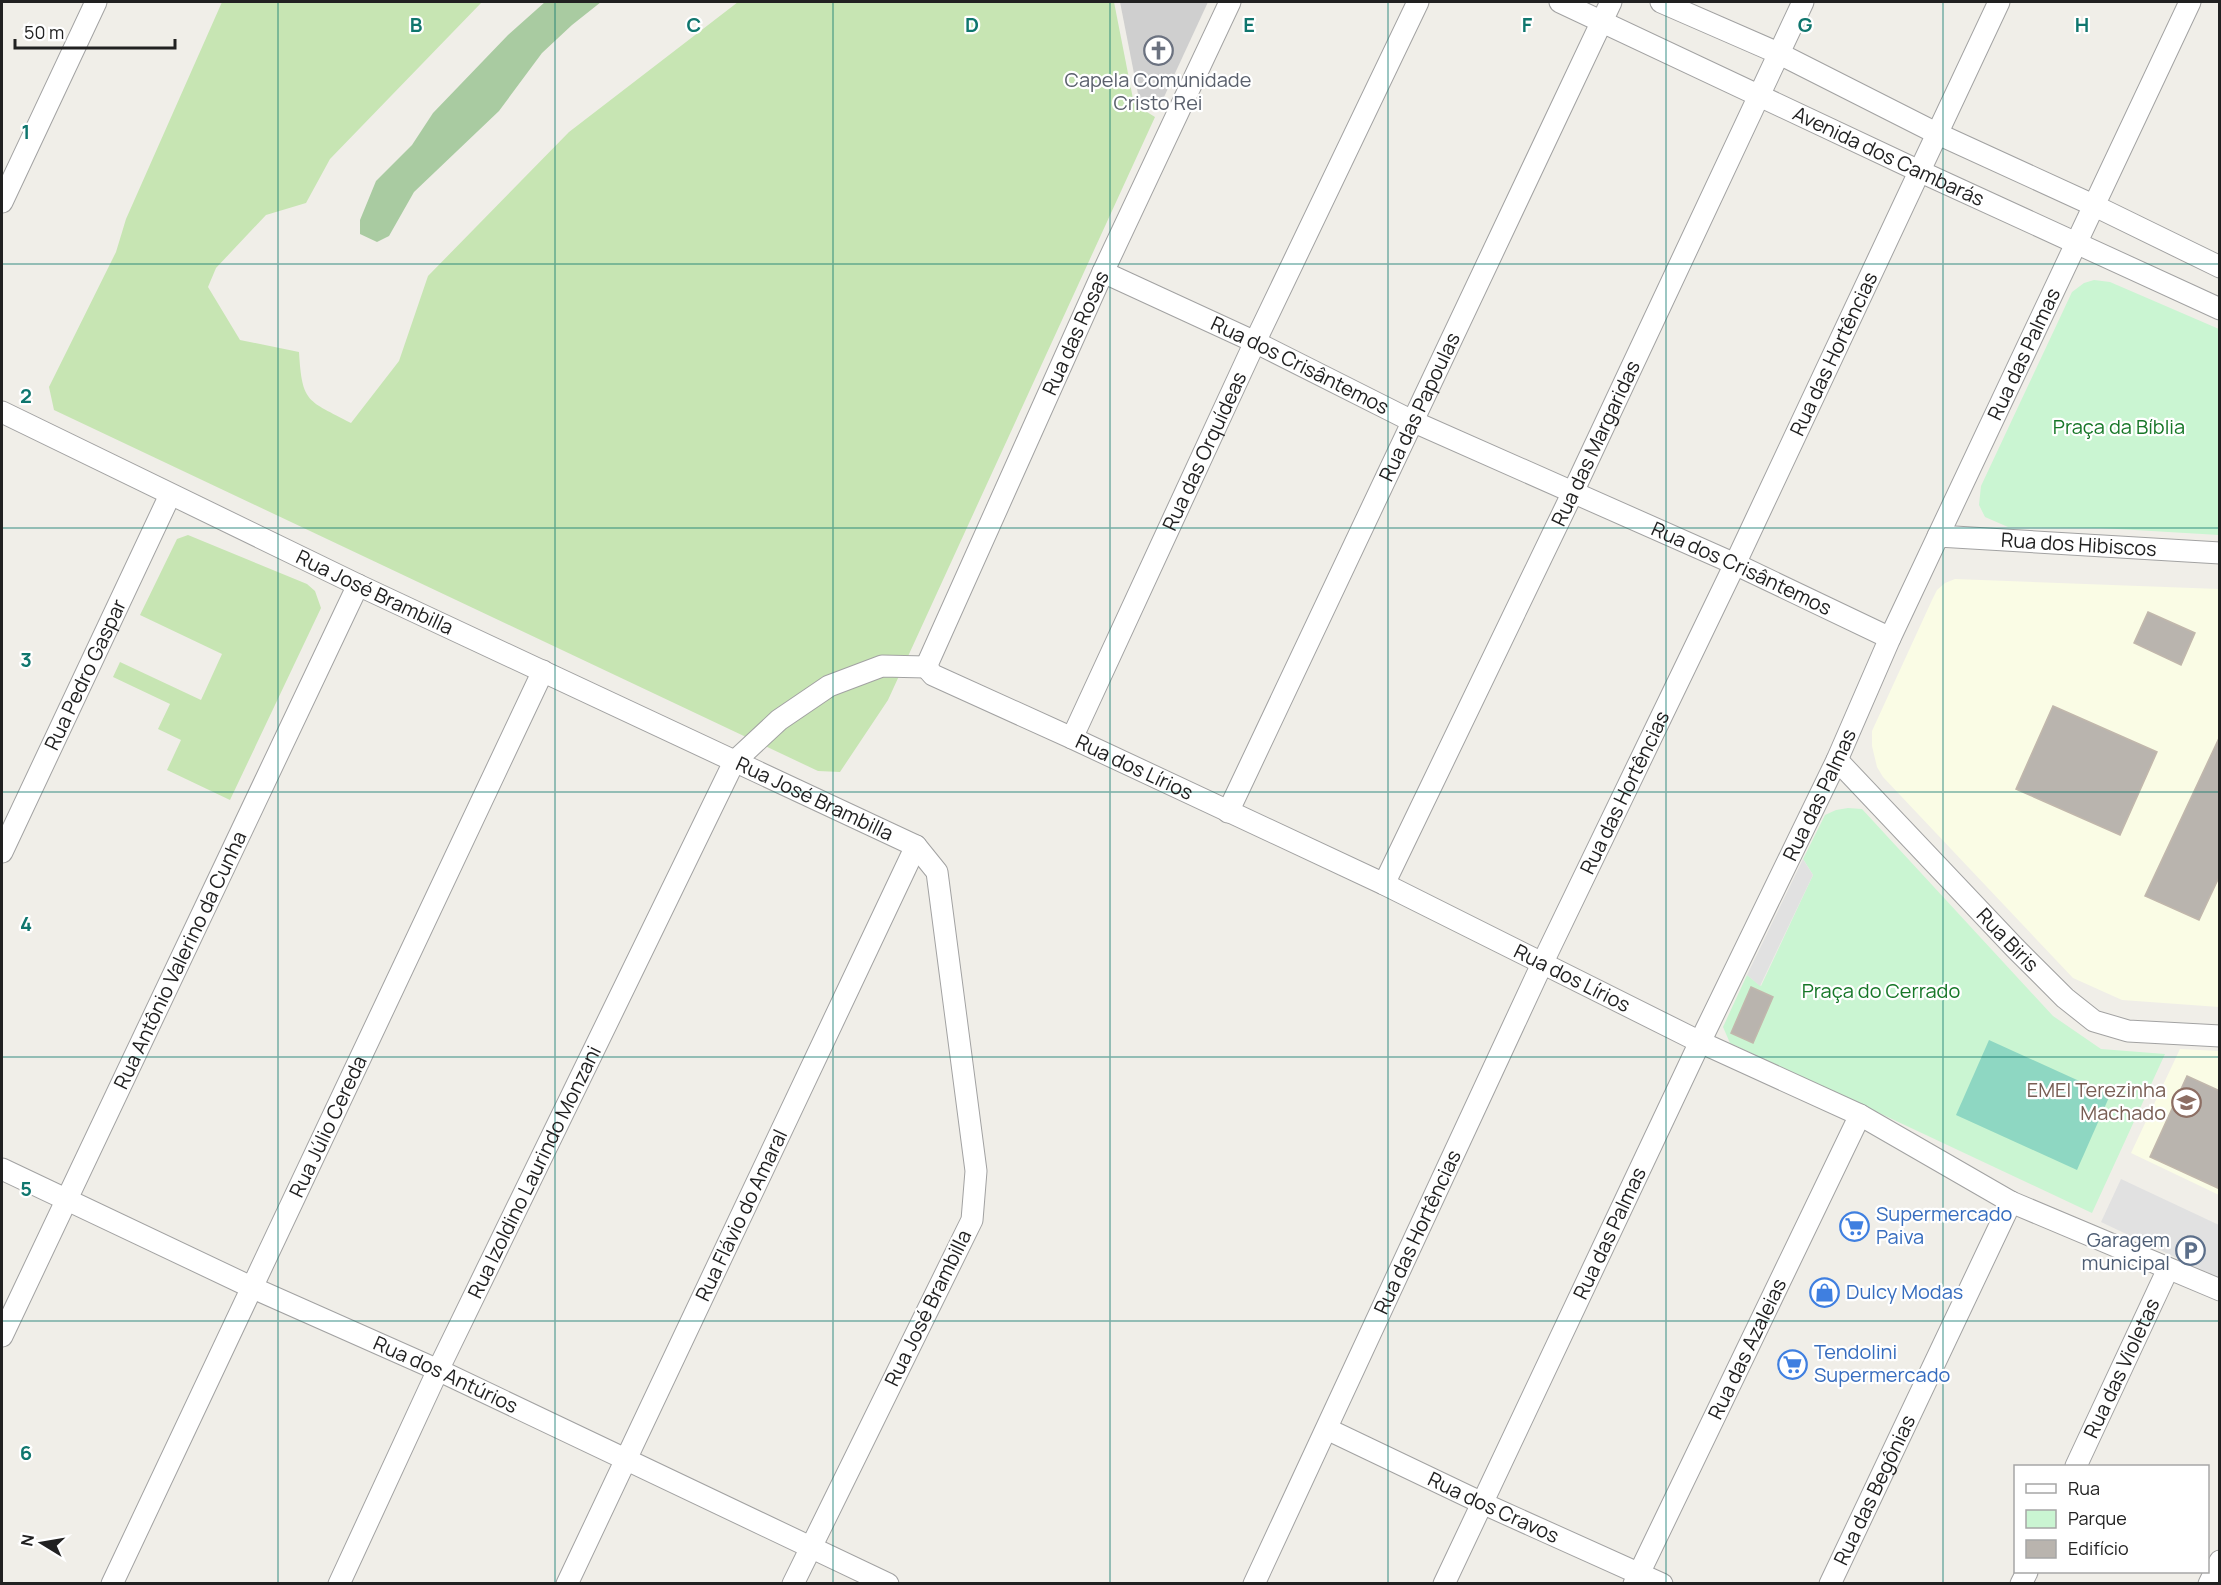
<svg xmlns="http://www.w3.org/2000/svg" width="2221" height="1585" viewBox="0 0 2221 1585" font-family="Manrope,sans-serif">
<rect width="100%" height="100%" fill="#f0eee8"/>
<path fill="#fafce5" d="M1955,579L2219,589V1007L2122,1000L2073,978L1883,777L1877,767L1872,746V731L1932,600L1937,590L1945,583Z
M2180,1049L2219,1051V1195L2131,1153Z"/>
<path fill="#cfcfcf" d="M1120,2H1208L1158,110L1139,99Z"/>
<path fill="#c7e5b3" d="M222,2H482L330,159L306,203L266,215L216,268L208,287L240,340L299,352C302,404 308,400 351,423L399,361L428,276L569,132L738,2H1114L1134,104L1155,117L888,700L840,772L818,771L54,410L49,387L116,252L126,219Z
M188,535L307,584L315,591L321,608L230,800L167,770L181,740L158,729L170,704L113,677L120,662L201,700L222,654L140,615L177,539Z"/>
<path fill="#a9cba1" d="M545,2H601L572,25L542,53L499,111L414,192L389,236L377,242L360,234V220L376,181L412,145L433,113L508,35Z"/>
<path fill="#caf5d2" d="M2094,280L2110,282L2219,329V535L2101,528L2008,527L1985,517L1979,505L1981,486L2072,292L2084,283Z
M1848,808L1862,809L2053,1016L2101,1049L2165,1054L2092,1213L1730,1043L1723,1027L1747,975L1761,986L1813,875L1803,859L1825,815L1836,810Z"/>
<path fill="#8ed7c2" d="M1989,1040L2110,1095L2077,1170L1956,1115Z"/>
<path fill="#e1e1e1" d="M1803,859L1813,875L1760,986L1747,975Z
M2121,1179L2219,1225V1278L2101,1222Z"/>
<path fill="#b9b4ae" stroke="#c1b7ac" stroke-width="1.5" d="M2148,612L2195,633L2181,665L2134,643Z
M2053,706L2157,752L2120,835L2016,789Z
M2220,736V875L2199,920L2145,896Z
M1751,987L1773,997L1753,1043L1731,1033Z
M2187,1076L2220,1091V1189L2150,1157Z"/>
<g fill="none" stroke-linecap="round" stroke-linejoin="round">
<defs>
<g id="minor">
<path id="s1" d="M1560,2L1919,171L2220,309"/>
<path d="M1661,2L1778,53L1938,134L2093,205L2220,267"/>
<path d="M2,202L96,2"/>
<path id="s2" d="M1103,272L1255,342L1412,421L1735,564L1890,638"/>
<path id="s3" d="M2,412L358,585L916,846L937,872L976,1171L972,1220L793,1584"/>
<path id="s4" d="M1938,536L2220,553"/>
<path id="s5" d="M926,667L933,675L1072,738L1384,884L1700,1042L1860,1115L2011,1202L2220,1290"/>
<path id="s6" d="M926,667L1103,272L1230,2"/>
<path id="s7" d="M1072,738L1255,342L1418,2"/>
<path id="s8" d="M1837,760L2015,948L2065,998L2094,1021L2128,1031L2220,1036"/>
<path id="s9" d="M1228,812L1611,2"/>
<path id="s10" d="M2,852L170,495"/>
<path id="s11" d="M1384,884L1573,492L1803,2"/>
<path id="s12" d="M2,1169L251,1287L438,1370L888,1584"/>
<path id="s13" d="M2,1336L358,585"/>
<path id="s14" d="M1327,1429L1482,1503L1662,1584"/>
<path id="s15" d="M2076,1466L2168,1269"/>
<path id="s16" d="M112,1584L543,671"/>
<path id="s17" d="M339,1584L438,1370L734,762L779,720L829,686L882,666L926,667"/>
<path id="s18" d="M567,1584L916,846"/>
<path id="s19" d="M1254,1584L1542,964L1735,564L1999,2"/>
<path id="s20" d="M1444,1584L1700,1042L1837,760L1890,638L2190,2"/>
<path id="s21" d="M1634,1584L1860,1115"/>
<path id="s22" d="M1830,1584L2011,1202"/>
<path d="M2021,1584L2027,1572"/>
<path d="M2209,1584L2220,1561"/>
</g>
</defs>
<use href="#minor" stroke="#a2a2a2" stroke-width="23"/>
<use href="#minor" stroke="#fff" stroke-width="21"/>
</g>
<path fill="none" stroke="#0f766e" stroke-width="1.5" stroke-opacity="0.55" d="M278,2V1584M555,2V1584M833,2V1584M1110,2V1584M1388,2V1584M1666,2V1584M1943,2V1584M2,264H2220M2,528H2220M2,792H2220M2,1057H2220M2,1321H2220"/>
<defs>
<symbol id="church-ring" viewBox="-11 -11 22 22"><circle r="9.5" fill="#fff" stroke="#6b7280" stroke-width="1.5"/><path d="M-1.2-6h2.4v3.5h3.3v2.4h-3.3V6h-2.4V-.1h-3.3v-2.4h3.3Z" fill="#6b7280"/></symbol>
<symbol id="school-ring" viewBox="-11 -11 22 22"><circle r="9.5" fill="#fff" stroke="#8d6e63" stroke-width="1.5"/><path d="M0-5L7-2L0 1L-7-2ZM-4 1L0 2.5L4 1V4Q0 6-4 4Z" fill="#8d6e63"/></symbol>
<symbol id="supermarket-ring" viewBox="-11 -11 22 22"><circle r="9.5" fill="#fff" stroke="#3f7fe0" stroke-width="1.5"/><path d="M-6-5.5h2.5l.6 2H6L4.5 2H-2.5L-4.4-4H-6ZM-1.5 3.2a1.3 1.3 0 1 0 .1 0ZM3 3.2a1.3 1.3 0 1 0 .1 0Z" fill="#3f7fe0"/></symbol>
<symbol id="parking-ring" viewBox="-11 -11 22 22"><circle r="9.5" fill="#fff" stroke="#5c6f8a" stroke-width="1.5"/><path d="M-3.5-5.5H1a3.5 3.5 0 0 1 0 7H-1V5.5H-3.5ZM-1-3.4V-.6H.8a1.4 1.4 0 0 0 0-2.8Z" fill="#5c6f8a"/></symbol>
<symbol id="shop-ring" viewBox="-11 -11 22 22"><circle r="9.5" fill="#fff" stroke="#3f7fe0" stroke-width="1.5"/><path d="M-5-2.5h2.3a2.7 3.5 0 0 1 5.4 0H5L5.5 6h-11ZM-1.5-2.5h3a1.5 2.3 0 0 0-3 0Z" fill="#3f7fe0"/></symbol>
</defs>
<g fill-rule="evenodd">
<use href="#church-ring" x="1142" y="34" width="33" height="33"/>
<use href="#school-ring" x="2170" y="1086" width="33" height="33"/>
<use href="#supermarket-ring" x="1838" y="1210" width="33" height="33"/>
<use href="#parking-ring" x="2174" y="1234" width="33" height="33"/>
<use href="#shop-ring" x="1808" y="1276" width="33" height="33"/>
<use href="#supermarket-ring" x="1776" y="1348" width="33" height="33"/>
</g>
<g text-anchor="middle" stroke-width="4.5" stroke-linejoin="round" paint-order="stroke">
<g font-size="20" fill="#5b616d" stroke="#fff">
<text x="1158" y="87">Capela Comunidade<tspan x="1158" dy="23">Cristo Rei</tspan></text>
</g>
<g font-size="20" fill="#212121" stroke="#fff">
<text dy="7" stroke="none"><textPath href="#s1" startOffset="363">Avenida dos Cambarás</textPath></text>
<text dy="7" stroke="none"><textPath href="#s6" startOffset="366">Rua das Rosas</textPath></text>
<text dy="7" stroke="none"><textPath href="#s19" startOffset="1360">Rua das Hortências</textPath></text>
<text dy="7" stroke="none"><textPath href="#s20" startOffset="1360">Rua das Palmas</textPath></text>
<text dy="7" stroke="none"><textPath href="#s2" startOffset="218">Rua dos Crisântemos</textPath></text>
<text dy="7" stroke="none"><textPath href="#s9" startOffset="448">Rua das Papoulas</textPath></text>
<text dy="7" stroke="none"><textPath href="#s11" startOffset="489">Rua das Margaridas</textPath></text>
<text dy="7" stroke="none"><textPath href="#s7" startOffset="316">Rua das Orquídeas</textPath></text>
<text dy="7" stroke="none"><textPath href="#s4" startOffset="141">Rua dos Hibiscos</textPath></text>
<text dy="7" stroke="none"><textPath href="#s2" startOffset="704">Rua dos Crisântemos</textPath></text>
<text dy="7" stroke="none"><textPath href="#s3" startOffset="414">Rua José Brambilla</textPath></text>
<text dy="7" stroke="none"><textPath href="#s10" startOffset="196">Rua Pedro Gaspar</textPath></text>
<text dy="7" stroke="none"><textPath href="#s5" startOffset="232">Rua dos Lírios</textPath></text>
<text dy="7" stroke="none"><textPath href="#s19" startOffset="874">Rua das Hortências</textPath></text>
<text dy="7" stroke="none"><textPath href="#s20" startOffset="874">Rua das Palmas</textPath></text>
<text dy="7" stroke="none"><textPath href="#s3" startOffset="900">Rua José Brambilla</textPath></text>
<text dy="7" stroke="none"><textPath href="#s8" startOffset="248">Rua Biris</textPath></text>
<text dy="7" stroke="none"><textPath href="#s13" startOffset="416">Rua Antônio Valerino da Cunha</textPath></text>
<text dy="7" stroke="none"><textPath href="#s5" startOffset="718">Rua dos Lírios</textPath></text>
<text dy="7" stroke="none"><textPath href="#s16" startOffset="506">Rua Júlio Cereda</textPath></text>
<text dy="7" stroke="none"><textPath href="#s17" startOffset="456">Rua Izoldino Laurindo Monzani</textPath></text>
<text dy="7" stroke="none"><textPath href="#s18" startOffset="408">Rua Flávio do Amaral</textPath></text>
<text dy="7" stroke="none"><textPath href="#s19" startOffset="388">Rua das Hortências</textPath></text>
<text dy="7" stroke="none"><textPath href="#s20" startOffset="388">Rua das Palmas</textPath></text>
<text transform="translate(928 1308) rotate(-64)" y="7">Rua José Brambilla</text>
<text dy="7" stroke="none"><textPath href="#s21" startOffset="261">Rua das Azaleias</textPath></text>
<text dy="7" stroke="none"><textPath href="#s15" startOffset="108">Rua das Violetas</textPath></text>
<text dy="7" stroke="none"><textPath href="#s12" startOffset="489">Rua dos Antúrios</textPath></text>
<text dy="7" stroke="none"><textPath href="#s22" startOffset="104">Rua das Begônias</textPath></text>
<text dy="7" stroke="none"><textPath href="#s14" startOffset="184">Rua dos Cravos</textPath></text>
</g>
<g font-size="20" fill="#177728" stroke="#fff">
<text x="2119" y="434">Praça da Bíblia</text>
<text x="1881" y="998">Praça do Cerrado</text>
</g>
<g font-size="20" fill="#785e54" stroke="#fff" text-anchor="end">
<text x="2166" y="1097">EMEI Terezinha<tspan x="2166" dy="23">Machado</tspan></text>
</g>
<g font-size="20" fill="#366cbe" stroke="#fff" text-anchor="start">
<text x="1876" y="1221">Supermercado<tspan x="1876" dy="23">Paiva</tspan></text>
<text x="1846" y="1299">Dulcy Modas</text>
<text x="1814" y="1359">Tendolini<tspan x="1814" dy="23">Supermercado</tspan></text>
</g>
<g font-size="20" fill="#4e5e75" stroke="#fff" text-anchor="end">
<text x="2170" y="1247">Garagem<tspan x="2170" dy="23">municipal</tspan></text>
</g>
</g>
<g font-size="20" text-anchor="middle" font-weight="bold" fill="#0f766e" stroke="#fff" stroke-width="4.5" stroke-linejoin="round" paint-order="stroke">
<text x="416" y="32">B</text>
<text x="694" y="32">C</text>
<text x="972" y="32">D</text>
<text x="1249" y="32">E</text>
<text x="1527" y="32">F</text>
<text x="1805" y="32">G</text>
<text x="2082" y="32">H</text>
<text x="26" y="139">1</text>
<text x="26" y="403">2</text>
<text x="26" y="667">3</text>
<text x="26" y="931">4</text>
<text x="26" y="1196">5</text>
<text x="26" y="1460">6</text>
</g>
<rect width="2221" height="1585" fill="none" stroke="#212121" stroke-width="6"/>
<rect x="2014" y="1465" width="195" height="108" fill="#ffffff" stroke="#a6a6a6" stroke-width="1.5"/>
<rect x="2026" y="1484" width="30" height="9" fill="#ffffff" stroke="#a6a6a6" stroke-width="1.5"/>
<text x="2068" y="1495" font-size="18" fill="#212121">Rua</text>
<rect x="2026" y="1510" width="30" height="18" fill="#caf5d2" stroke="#a6a6a6" stroke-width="1.5"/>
<text x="2068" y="1525" font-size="18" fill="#212121">Parque</text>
<rect x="2026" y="1540" width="30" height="18" fill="#b9b4ae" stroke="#a6a6a6" stroke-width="1.5"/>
<text x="2068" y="1555" font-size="18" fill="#212121">Edifício</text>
<g transform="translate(42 1543) rotate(281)" stroke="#ffffff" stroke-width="4.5" paint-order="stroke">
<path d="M0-4.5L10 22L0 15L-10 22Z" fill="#212121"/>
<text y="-9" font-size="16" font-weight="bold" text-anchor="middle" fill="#212121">N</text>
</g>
<path d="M15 39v9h160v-9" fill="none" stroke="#212121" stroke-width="3"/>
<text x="24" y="39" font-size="18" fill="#212121" stroke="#ffffff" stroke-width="4.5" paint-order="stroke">50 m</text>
</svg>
